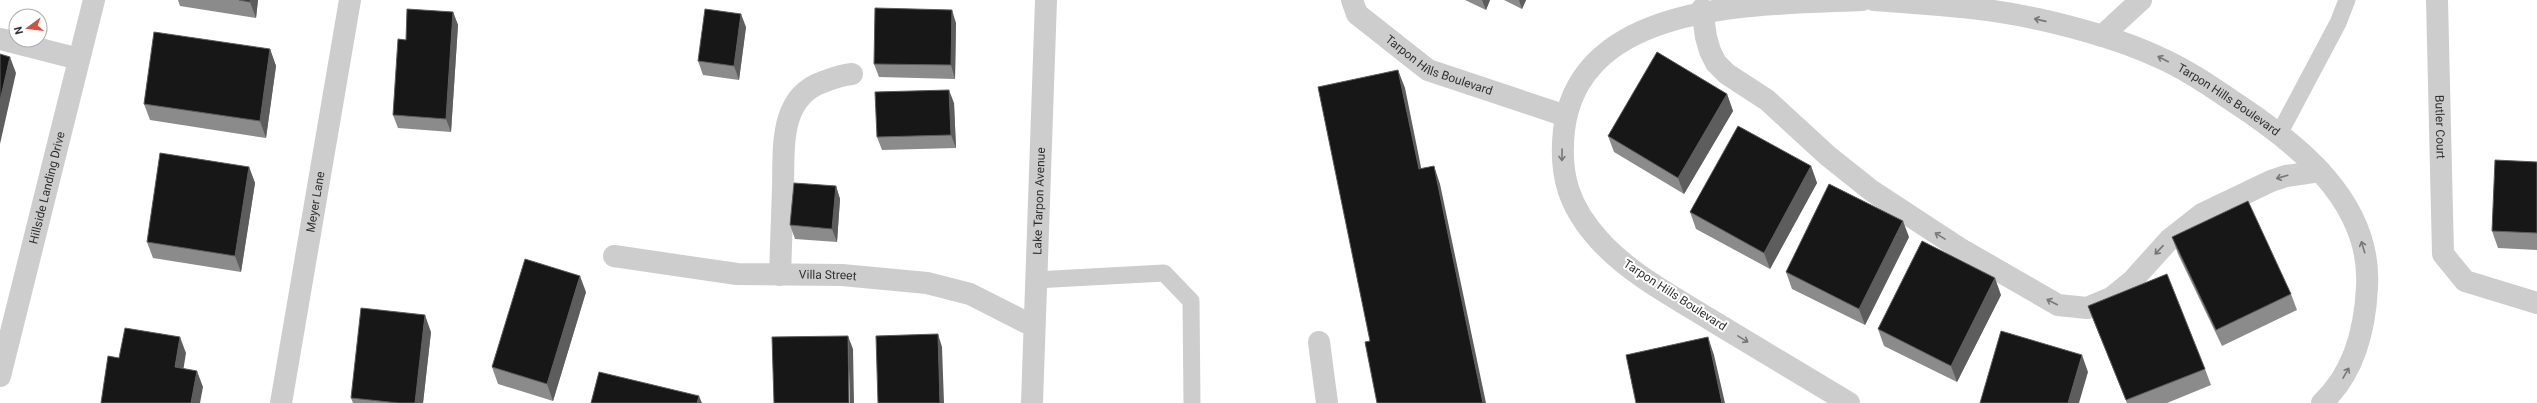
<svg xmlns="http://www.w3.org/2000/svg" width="2537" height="403" viewBox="0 0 2537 403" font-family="Roboto,sans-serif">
<rect width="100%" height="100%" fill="#fff"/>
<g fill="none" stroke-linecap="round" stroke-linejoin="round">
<path stroke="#cdcdcd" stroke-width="17" d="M2279,134L2338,23L2347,0
M1035,280L1164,273L1191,301L1192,403"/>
<g stroke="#cdcdcd" stroke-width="22">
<path id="s1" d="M1352,0L1357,14L1428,70L1566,116"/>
<path id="s2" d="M1874,0C1929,4 1984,7 2038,19C2078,28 2119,39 2156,56C2184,68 2209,85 2234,102C2298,144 2372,202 2367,287C2365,330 2354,373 2322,403"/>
<path id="s3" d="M2437,0L2443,254L2465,281L2537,303"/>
<path d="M1702,9L1706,37L1710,51L1716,63L1727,74L1767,100L1828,156L1872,191L1959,248L2058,305L2087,308L2111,298L2132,281L2169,240L2202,214L2271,181L2286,176L2320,171"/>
<path d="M2102,36L2141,0"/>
<path d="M0,39L79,59"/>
<path id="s4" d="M614,256L737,274L842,275L927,283L970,294L1033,326"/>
<path d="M780,275C781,245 782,216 783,187C784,148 779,97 823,82C833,78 841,75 852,74"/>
<path d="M1319,342L1327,403"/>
<path id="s5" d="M0,376L94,0"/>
<path id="s6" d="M281,403L350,0"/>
<path id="s7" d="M1032,403L1046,0"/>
<path d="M1849,403C1803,375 1757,348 1711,320C1674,297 1630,274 1600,241C1569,207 1559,176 1564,130C1580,0 1758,5 1862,0"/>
</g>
</g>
<path fill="#8b8b8b" d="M178,0H258L256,18L180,6Z
M1465,0H1490L1486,10Z
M1504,0H1526L1522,9Z
M453,12L458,25L451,132L398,128L393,115L406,40Z
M956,23L955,79L879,77L874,64Z
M746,27L739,80L703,75L698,61Z
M270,49L276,66L266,138L150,120L144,104Z
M1727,94L1733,111L1684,194L1614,152L1608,136Z
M954,103L956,148L882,150L877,137Z
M2537,162V250L2498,248L2492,231Z
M1811,166L1817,183L1770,269L1696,229L1690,212Z
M249,167L255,183L241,272L153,258L147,242Z
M836,186L840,199L837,242L795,239L790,225Z
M1909,237L1865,325L1792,289L1786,272Z
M2172,237L2291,294L2297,310L2222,346L2178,254Z
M586,292L553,401L498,384L492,367Z
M2001,295L1957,382L1884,346L1878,329Z
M2088,306L2205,369L2211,385L2167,403H2127L2094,322Z
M431,332L423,403H353L351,398Z"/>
<path fill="#5d5d5d" d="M250,0H258L256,18L250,2Z
M1482,0H1490L1486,10Z
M1519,0H1526L1522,9Z
M952,10L956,23L955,79L951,65Z
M453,12L458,25L451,132L446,119Z
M741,14L746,27L739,80L734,66Z
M270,49L276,66L266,138L260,121Z
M10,57L16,73L0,144V101Z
M1398,70L1405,88L1425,187L1419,169Z
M949,90L954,103L956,148L951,135Z
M1727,94L1733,111L1684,194L1678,178Z
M1434,166L1440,184L1486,403H1483Z
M1811,166L1817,183L1770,269L1764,253Z
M249,167L255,183L241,272L235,256Z
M836,186L840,199L837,242L832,229Z
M1903,221L1909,237L1865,325L1859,309Z
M580,276L586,292L553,401L547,384Z
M1995,278L2001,295L1957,382L1951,366Z
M425,315L431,332L423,403H415Z
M938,334L942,347L944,403H940Z
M848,336L853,349L854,403H850Z
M180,337L186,353L181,384L175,367Z
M1708,337L1714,355L1725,403H1722Z
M2082,355L2088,372L2079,403H2068Z
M197,371L203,387L200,403H191Z
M699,396L702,403H697Z"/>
<path fill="#171717" stroke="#5d5d5d" d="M239,0H250V2Z
M875,8L952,10L951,65L874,64Z
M407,9L453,12L446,119L393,115L398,39L406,40Z
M705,9L741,14L734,66L698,61Z
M154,32L270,49L260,121L144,104Z
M1657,52L1727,94L1678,178L1608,136Z
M0,54L10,57L0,101Z
M1398,70L1419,169L1434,166L1483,403H1377L1365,342L1370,341L1318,87Z
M949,90L951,135L877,137L875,92Z
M1738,126L1811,166L1764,253L1690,212Z
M160,153L249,167L235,256L147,242Z
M2495,160L2537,162V233L2492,231Z
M794,183L836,186L832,229L790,225Z
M1829,184L1903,221L1859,309L1786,272Z
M2248,201L2291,294L2216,330L2172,237Z
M1922,241L1995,278L1951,366L1878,329Z
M525,259L580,276L547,384L492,367Z
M2167,274L2205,369L2126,400L2088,306Z
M361,308L425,315L415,403H399L351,398Z
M125,328L180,337L175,367L197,371L191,403H101L108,356L119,358Z
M2001,331L2082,355L2068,403H1980Z
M938,334L940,403H878L876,336Z
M848,336L849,403H774L772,337Z
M1708,337L1722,403H1636L1626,355Z
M599,372L699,396L697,403H591Z"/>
<defs><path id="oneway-shaft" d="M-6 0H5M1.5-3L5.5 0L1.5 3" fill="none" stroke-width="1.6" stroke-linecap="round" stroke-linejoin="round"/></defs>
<g stroke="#777">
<use href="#oneway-shaft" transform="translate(2040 20) rotate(-167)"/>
<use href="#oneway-shaft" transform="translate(2163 59) rotate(-153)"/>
<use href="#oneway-shaft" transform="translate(1562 155) rotate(91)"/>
<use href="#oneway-shaft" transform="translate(2282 177) rotate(164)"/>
<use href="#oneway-shaft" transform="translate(1940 236) rotate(-148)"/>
<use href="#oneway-shaft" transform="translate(2363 247) rotate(-107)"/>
<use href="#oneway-shaft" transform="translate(2159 250) rotate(133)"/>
<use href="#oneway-shaft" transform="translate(2052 302) rotate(-153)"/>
<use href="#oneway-shaft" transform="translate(1743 339) rotate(31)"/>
<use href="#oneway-shaft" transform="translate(2346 373) rotate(-60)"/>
</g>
<g text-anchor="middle" stroke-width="4" stroke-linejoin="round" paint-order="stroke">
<g font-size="12" fill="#303030" stroke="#fff">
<text dy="4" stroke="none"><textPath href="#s1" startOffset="113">Tarpon Hills Boulevard</textPath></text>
<text dy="4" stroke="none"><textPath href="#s2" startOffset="374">Tarpon Hills Boulevard</textPath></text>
<text dy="4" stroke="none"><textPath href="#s3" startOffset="127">Butler Court</textPath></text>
<text dy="4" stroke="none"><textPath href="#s5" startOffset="194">Hillside Landing Drive</textPath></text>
<text dy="4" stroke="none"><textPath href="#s7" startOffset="202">Lake Tarpon Avenue</textPath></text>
<text dy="4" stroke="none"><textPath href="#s6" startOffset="204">Meyer Lane</textPath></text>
<text dy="4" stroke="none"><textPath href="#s4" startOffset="215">Villa Street</textPath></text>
<text transform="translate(1675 295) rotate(33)" y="4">Tarpon Hills Boulevard</text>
</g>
</g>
<g transform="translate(28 28) rotate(255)"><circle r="19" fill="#ffffff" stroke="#acacac"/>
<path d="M0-3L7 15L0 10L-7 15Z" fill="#d84e40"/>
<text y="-6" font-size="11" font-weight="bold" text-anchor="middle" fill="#303030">N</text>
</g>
</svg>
